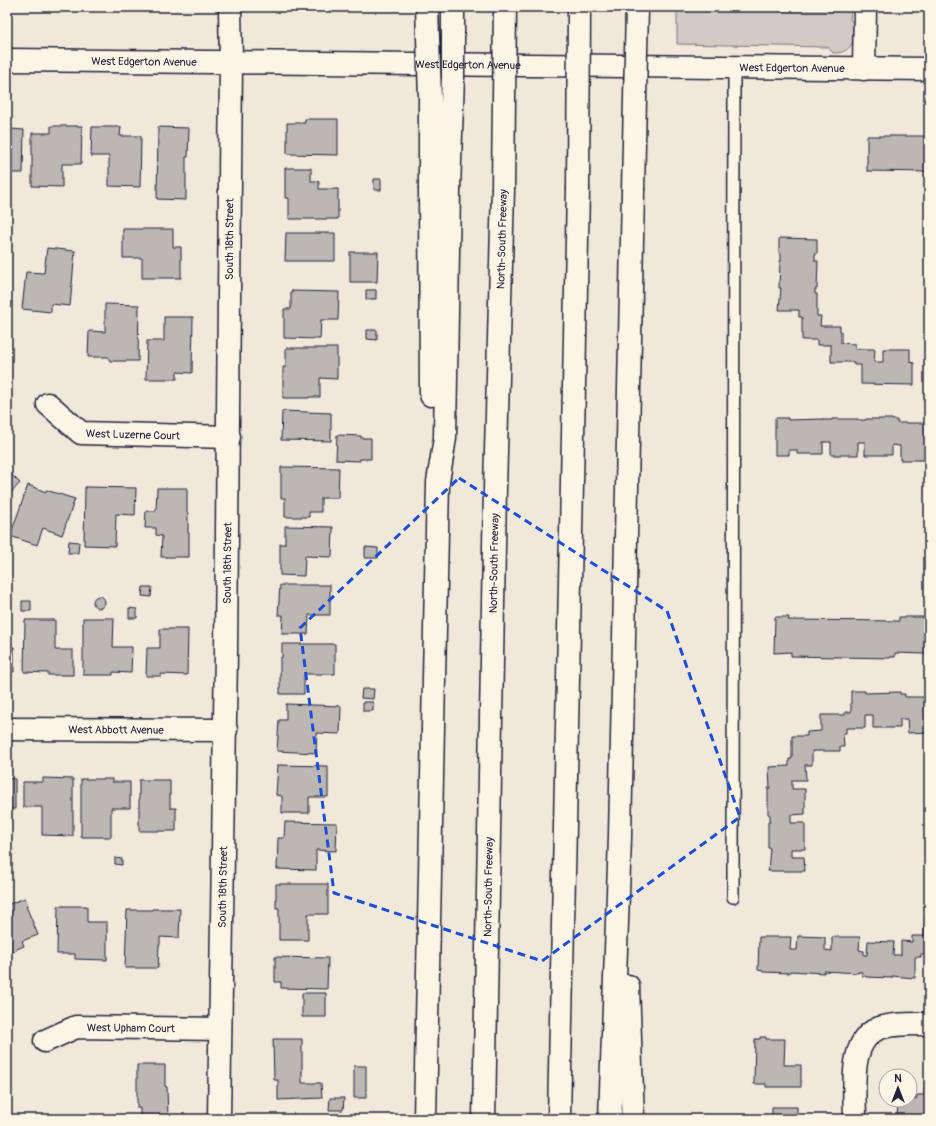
<svg xmlns="http://www.w3.org/2000/svg" width="936" height="1126" viewBox="0 0 936 1126" font-family="Pangolin,sans-serif">
<rect width="100%" height="100%" fill="#efe8db"/>
<filter id="ink" filterUnits="userSpaceOnUse"><feTurbulence type="fractalNoise" baseFrequency=".025" numOctaves="2"/><feDisplacementMap in="SourceGraphic" scale="8" xChannelSelector="R" yChannelSelector="G"/><feConvolveMatrix kernelMatrix="1 2 1 2 8 2 1 2 1" color-interpolation-filters="sRGB"/></filter>
<g filter="url(#ink)">
<path fill="#d1cbc3" stroke="#7a767f" d="M677,7H851L850,20L855,23C854,41 853,53 833,53L828,47L677,44Z"/>
<path fill="#bcb7b3" stroke="#22223b" d="M305,119H338V155L287,154V123H305Z
M7,125L11,126V129L24,130L23,173H7Z
M51,126H82L81,164H62V187L32,186V133H51Z
M92,127H121L120,136H141L140,187L109,186V156H91Z
M158,127L189,128L188,157H186V200L157,199Z
M867,136H929V172L867,171Z
M285,168H311V181H319V189H338V219H289V198H285Z
M374,179H381V190H374Z
M123,229H173V247H181V278H142V258H123Z
M286,233H335V261H285Z
M779,238L817,239V254H815V261H818L817,289H815V294H817V316H821L820,326H840V331H841V343L855,344V349H875L874,362H883V349H910V362L914,363V385L861,384V365H854V362H831V345H817V340H802V317H799V310H779L781,288H779L780,261H781V254L779,253Z
M47,248L75,251L70,306L51,304V312L22,309L26,272L44,273Z
M350,252H378L377,282H350Z
M366,290H376V299H366Z
M291,291L339,292L338,320H321L320,339L284,338V309H291Z
M105,304L139,305L138,361H110L108,357H88L89,331L105,332Z
M164,317H193L192,373L177,372V379H146L147,341H164Z
M367,330H377V340L367,339Z
M286,348H337V379L320,378V397H309V398H283V367H286Z
M282,411L331,413V441L281,440Z
M775,418H788V420L823,419V420H832V419H858V420H866V419H892V420H897V423H926V425H929V447H927L926,460H900V446L892,445V455H865V442H858V455H831V442H823V454H797V450H789V455H775Z
M337,435L361,436V438H371V459H360V461L336,460Z
M281,467L339,468L338,498H321V512H309V517H285V498H281Z
M7,470L20,483L7,497Z
M28,485L46,492V490L75,499L62,535L43,528L37,545L10,536Z
M85,487L136,488L135,515L116,514L115,546L84,545Z
M157,488H187V513H188V533H189V557H161L162,536L156,535V528H145L146,511H156Z
M285,526L333,527L332,557L305,556L304,576L280,575V544H285Z
M69,541L79,542L78,553H68Z
M365,547L378,548V558H365Z
M280,585H330V615H309L308,634H282L283,615H278Z
M143,587H152L151,597L142,596Z
M93 602a6 6 0 1 1 12 0a6 6 0 1 1-12 0Z
M22,601H31V611H22Z
M129,608L137,609V618H129Z
M775,617H789L788,620L899,621V617H929V653H925V654L895,653V657H890V658L791,656V652L774,653Z
M83,618H114L113,647H132L131,673L113,672V675H83Z
M25,620H55V650H73V675H48V673L24,672Z
M160,629H188L187,675L161,674V676H146L147,648H160Z
M282,644H335V674H304V694H280V658H282Z
M7,646L14,647V672H7Z
M362,689H374L373,699L361,698Z
M851,691H865V693L900,692V694H905V697H929V732L908,733L907,719H900V728H873V715H865V728H846V733H843L844,747H840V751H812V765H805L806,780H792V789H805V814L791,815V823H805V849H791V857H804L805,871H768L770,848H768V822H770V815L768,814V788H770L769,767L789,766V759H792V736H807V732L821,731V715H845V712H851Z
M363,702H373V711H363Z
M286,704L341,706L340,734L317,733L316,753L277,751L279,720H286Z
M278,765L328,766V797H309V813H282V796L276,795Z
M7,778L15,779V809H7Z
M43,778L73,779V836L42,835V807H23V782H43Z
M81,779H112V782H130V808H111V837H81Z
M139,780H170V808H176V831H139Z
M285,822L337,823L336,851L316,850V870L277,869L278,838H284Z
M115,858L122,859V865L115,864Z
M276,884H328V914H308V940H279V908H276Z
M25,898L28,905L26,906L38,935L22,941L24,946L7,953V905Z
M58,906H87V922H107V960L75,959V954H57Z
M152,909H180L179,938L160,937V945H159L158,968H125L127,910H152Z
M925,918L929,919V954H921V957H915V978L892,976V978L866,977V976H862V972H858V973L824,971V973L790,971L789,973L763,972V971L758,970L759,937H791L790,950H797L798,936L825,937V950L832,951V937H860L859,950L864,951V955H867L868,941L894,942L893,955H901V941L912,942V936H924Z
M275,957L328,958L327,989L281,988V982H275Z
M302,993H326V1017H302Z
M760,1037H766V1039H785L784,1065H801V1087H766V1084H754L755,1039H760Z
M273,1039H302V1083H321L322,1098L278,1100V1080H274Z
M137,1065H165V1086L167,1087L168,1119H140V1108H137Z
M354,1066H366V1098H354Z
M925,1081H929V1119H897L898,1100L916,1099L917,1095H924Z
M330,1098H344L343,1110H329Z
M772,1107H797V1119H772Z"/>
<g fill="none" stroke-linecap="round" stroke-linejoin="round">
<defs>
<path id="service" d="M733,897L734,68"/>
<g id="minor">
<path d="M864,69L865,7"/>
<path id="s1" d="M48,404L81,433L229,437"/>
<path id="s2" d="M7,729L226,730"/>
<path id="s3" d="M45,1041L76,1027L220,1029"/>
<path id="s4" d="M219,1119C220,963 225,807 226,651C229,455 228,258 231,62L230,7"/>
<path d="M855,1119C855,1090 847,1036 883,1027C898,1023 914,1024 929,1024"/>
</g>
<g id="tertiary">
<path id="s5" d="M7,60L929,69"/>
</g>
<g id="motorway">
<path d="M430,190L431,395"/>
<path d="M628,986L633,1119"/>
<path d="M425,1119L438,482L445,438L449,189"/>
<path id="s6" d="M484,1119L495,489L503,189"/>
<path d="M559,1119L578,190"/>
<path d="M610,1119L620,837L633,190"/>
</g>
</defs>
<use href="#service" stroke="#22223b" stroke-width="14"/>
<use href="#minor" stroke="#22223b" stroke-width="25"/>
<use href="#tertiary" stroke="#22223b" stroke-width="25"/>
<use href="#motorway" stroke="#22223b" stroke-width="25"/>
<use href="#service" stroke="#fcf5e5" stroke-width="11"/>
<use href="#minor" stroke="#fcf5e5" stroke-width="22"/>
<use href="#tertiary" stroke="#fcf5e5" stroke-width="22"/>
<use href="#motorway" stroke="#fcf5e5" stroke-width="22"/>
<defs>
<path id="motorway-bridge" d="M427,7L430,98V190
M449,189L453,77V7
M503,189L505,7
M578,190L579,7
M633,190L637,7"/>
</defs>
<use href="#motorway-bridge" stroke="#22223b" stroke-width="25" stroke-linecap="butt"/>
<use href="#motorway-bridge" stroke="#fcf5e5" stroke-width="22"/>
</g>
</g>
<path fill="none" stroke="#1d4ed8" stroke-width="3" stroke-dasharray="8 5" stroke-linejoin="round" d="M459,478L667,611L740,817L542,961L334,893L300,628Z"/>
<g text-anchor="middle" stroke-width="4" stroke-linejoin="round" paint-order="stroke">
<g font-size="11" fill="#22223b" stroke="#fcf5e5">
<text dy="4" stroke="none"><textPath href="#s5" startOffset="137">West Edgerton Avenue</textPath></text>
<text dy="4" stroke="none"><textPath href="#s5" startOffset="461">West Edgerton Avenue</textPath></text>
<text dy="4" stroke="none"><textPath href="#s5" startOffset="785">West Edgerton Avenue</textPath></text>
<text dy="4" stroke="none"><textPath href="#s4" startOffset="880">South 18th Street</textPath></text>
<text dy="4" stroke="none"><textPath href="#s6" startOffset="880">North-South Freeway</textPath></text>
<text dy="4" stroke="none"><textPath href="#s1" startOffset="96">West Luzerne Court</textPath></text>
<text dy="4" stroke="none"><textPath href="#s4" startOffset="556">South 18th Street</textPath></text>
<text dy="4" stroke="none"><textPath href="#s6" startOffset="556">North-South Freeway</textPath></text>
<text dy="4" stroke="none"><textPath href="#s2" startOffset="109">West Abbott Avenue</textPath></text>
<text dy="4" stroke="none"><textPath href="#s4" startOffset="232">South 18th Street</textPath></text>
<text dy="4" stroke="none"><textPath href="#s6" startOffset="232">North-South Freeway</textPath></text>
<text dy="4" stroke="none"><textPath href="#s3" startOffset="89">West Upham Court</textPath></text>
</g>
</g>
<rect width="936" height="1126" fill="none" stroke="#fcf5e5" stroke-width="24"/>
<rect x="12" y="12" width="912" height="1102" fill="none" stroke="#22223b" stroke-width="1.5" filter="url(#ink)"/>
<g transform="translate(898 1088)"><circle r="19" fill="#fcf5e5" stroke="#a5a1a1"/>
<path d="M0-3L7 15L0 10L-7 15Z" fill="#22223b"/>
<text y="-6" font-size="11" font-weight="bold" text-anchor="middle" fill="#22223b">N</text>
</g>
</svg>
